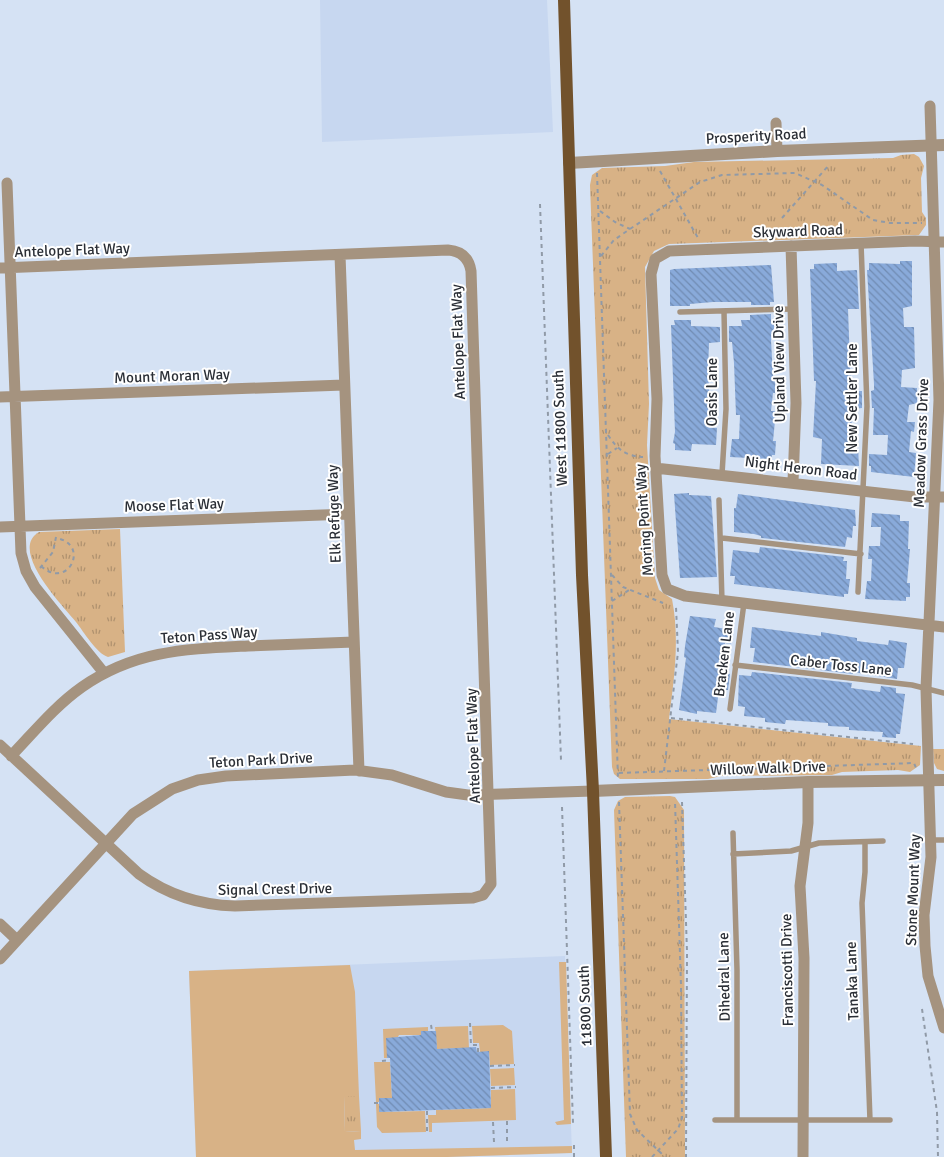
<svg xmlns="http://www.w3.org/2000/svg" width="944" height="1157" viewBox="0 0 944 1157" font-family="Signika,sans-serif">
<defs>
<pattern id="park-tufts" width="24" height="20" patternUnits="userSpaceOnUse" patternTransform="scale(1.25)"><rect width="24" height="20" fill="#d8b286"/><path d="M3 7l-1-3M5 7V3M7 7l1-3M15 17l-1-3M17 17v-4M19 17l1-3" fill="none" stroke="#af916e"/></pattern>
<pattern id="building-back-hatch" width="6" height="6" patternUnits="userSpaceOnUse" patternTransform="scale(1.25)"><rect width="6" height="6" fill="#89aada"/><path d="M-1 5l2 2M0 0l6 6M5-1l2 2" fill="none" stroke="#708bb2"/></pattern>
</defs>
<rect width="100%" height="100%" fill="#d5e2f4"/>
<path fill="#c7d7f0" d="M320,0H547L553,132L322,142Z
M565,956L572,1153L447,1157H196L189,971Z"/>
<path fill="#d8b286" d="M559,962H566L571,1124L557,1125L555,1122L564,1120Z
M350,965L355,992L359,1096H344L345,1132L361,1131V1139L354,1140L355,1150L572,1146V1153L447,1157H196L189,971Z
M503,1025L512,1031L514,1064L490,1065L489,1052H480L479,1043H473L472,1026Z
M468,1026L469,1048L437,1049L435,1027Z
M428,1027V1031L421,1035H399L387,1058H384L383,1029Z
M374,1062H390L392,1098H379V1102H376Z
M514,1068L515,1085L491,1086L490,1069Z
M515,1089L516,1120L432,1123V1132H429L428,1115H436V1110L491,1108V1090Z
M376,1104H379L380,1112L425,1111L426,1132L382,1133L377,1127Z"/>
<path fill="url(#park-tufts)" d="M914,154L919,157L924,166L921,178L922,212L926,218V225L919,235L669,244L654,251L645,267L649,404L647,445L655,578L659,590L672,599C680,640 674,679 669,719L921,746L920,765L910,772L898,770L842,772L832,775L721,776L708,779H620L614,774L612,767L590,185L592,175L602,168L665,166L694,162L893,158L901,155Z
M120,529L125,652L108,657C96,653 84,632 76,622C63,606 8,550 39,532Z
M933,749H944V771L937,769L934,763Z
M670,796L675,797L684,810L685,1157H626L614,810L618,801L625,797Z
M344,1096H359L361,1131L345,1132Z"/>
<path fill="url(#building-back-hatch)" d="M900,261H912V306L903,308L904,327H914L915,368L902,370L901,387L917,388V403L909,405L907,422H915L914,432L911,431L909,452L916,453L914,477L871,472V466H869V454L887,455L888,435H873L874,408H872L871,391L874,390V384L867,270H869V263L900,264Z
M837,263V271L857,270L859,309H848L851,391H862V408L852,409L851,447H858L859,466L821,464L822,439L813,437L816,381H814L810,269H814V264Z
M771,265L774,302H770V305H751V302H713L690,304V306H670V270L674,269Z
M771,314V323H775L776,336L772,337L771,340L773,376H775V393H773L771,411H776L773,441H776L775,455H772L771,459L730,457L732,439H739L740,415H736L734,363L732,342H729V326H742L741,320H750V315Z
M674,320H691V326L720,327V342L709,343L708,373L710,402H712L710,427L717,428L716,445L692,444L691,451L675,450V444L673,443L675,432L671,325H675Z
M689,493V495L711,496L717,577L680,578L674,494Z
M738,494L855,510L856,526H853L852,538L847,537L845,547L761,538V536L754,534L734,532V508H736Z
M872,513L900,515V521H909L908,549H910L907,583H910V597H906V601L865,599L867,581H871L872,559H868L869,546H880L881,527H871Z
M760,547L844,557L843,561H847L846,579H850L848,594H844V597L734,584L735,576H730L733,550L759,553Z
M690,616L716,619L714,627L733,630L731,644L725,643L720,671L730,674L728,690H719L716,713L697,711V714L679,710L686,658L684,657L685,646Z
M752,627L821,636V632L857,638V641L888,645L889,640L907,643L904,668H898L897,679L853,672V674L753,662L755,648H750Z
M752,672L852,683L851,688L880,692L881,686L896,688V693L905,694L900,734H896V738L882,737L883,732L849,730V727L828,726V723L786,720L785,724L765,722V718L744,716L745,707L738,706L739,675L751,676Z
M421,1031H436L437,1049L476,1047L477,1052L489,1051L491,1108L379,1112V1098H392L390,1058H387L386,1038L421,1035Z"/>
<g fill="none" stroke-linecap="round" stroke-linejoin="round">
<path stroke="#909aa7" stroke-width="2" stroke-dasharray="4 4" stroke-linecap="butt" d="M660,171L698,238
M597,173L618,778
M540,204L561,760
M600,211L615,222L630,229
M782,218L829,165
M601,256L614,240L630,229L700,182L722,175L795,173L822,185L873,220L890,223H922
M608,435C617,449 625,456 643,457
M608,454L617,448
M41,566C68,591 91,544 56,538
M40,568L53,552L56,537
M612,575L623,587L663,603
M612,601L629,590
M671,718L913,744
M664,771L678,652L676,607
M619,773L914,763L916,768
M619,802L630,1114L637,1130L665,1157
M682,802L687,952L686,1157
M562,807L573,1123
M922,1009L937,1112L938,1157
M470,1023L471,1045H478V1052
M431,1025L432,1031
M382,1061L390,1060
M490,1066L515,1065
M491,1088L516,1087
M374,1103H379
M427,1111V1133
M507,1121V1141
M493,1122L494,1142
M574,1145V1157
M652,1157L678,1129L682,1118L681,985L675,802"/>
<path stroke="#a5937f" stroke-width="5.5" d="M680,312L793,309
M722,474L726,409L724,311
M719,500L722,601
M722,538L861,554
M858,592L867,406L861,243
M735,665L912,685L944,693
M730,709L744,603
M733,833L737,970V1120
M930,840H944
M865,842V872L862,903L870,1120
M733,854L791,851L819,843L883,841
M715,1120H890"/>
<path stroke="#a5937f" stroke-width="11" d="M930,106L939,400L926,689L931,857L924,915L925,946L928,976L944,1028
M776,123L777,151
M7,183L21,553L26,571L35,587L104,673
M944,242L915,241L669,251L655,259L651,274L657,399L655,456L662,575L667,589L685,596L944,627
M791,246L796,403L793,482
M340,255L359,771
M0,268L448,250C461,251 469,258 471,271L491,884L483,895L473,898L235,906C199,905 168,895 139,874L0,745
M0,397L344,385
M655,468L915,497H944
M0,527L349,514
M11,756C34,732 55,706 82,687C135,650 186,649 248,646C283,645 319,643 354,642
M0,924L17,940
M0,959L133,814L172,789L198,780L226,776L355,770L392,775L446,792L468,795L593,791
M803,1157L804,958L800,886L808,823V782"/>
<path stroke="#a5937f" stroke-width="12" d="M569,163L777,151L944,145
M593,791L808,782L944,780"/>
<path stroke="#72522c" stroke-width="12" d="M564,0L582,575L593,791L606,1157"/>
</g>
<g text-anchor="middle" stroke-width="4" stroke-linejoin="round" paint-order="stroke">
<g font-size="15" fill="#2b2f36" stroke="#fff">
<text transform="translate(756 136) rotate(-3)" y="5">Prosperity Road</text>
<text transform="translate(798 231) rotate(-2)" y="5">Skyward Road</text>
<text transform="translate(72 250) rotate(-2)" y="5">Antelope Flat Way</text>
<text transform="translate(458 342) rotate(-92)" y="5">Antelope Flat Way</text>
<text transform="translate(779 364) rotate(-91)" y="5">Upland View Drive</text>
<text transform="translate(172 376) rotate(-2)" y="5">Mount Moran Way</text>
<text transform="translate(712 392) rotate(-90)" y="5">Oasis Lane</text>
<text transform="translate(852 398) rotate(-90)" y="5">New Settler Lane</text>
<text transform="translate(560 428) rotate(-92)" y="5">West 11800 South</text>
<text transform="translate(921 443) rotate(-88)" y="5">Meadow Grass Drive</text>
<text transform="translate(801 468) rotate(7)" y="5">Night Heron Road</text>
<text transform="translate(174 505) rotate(-2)" y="5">Moose Flat Way</text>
<text transform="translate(334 514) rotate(-92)" y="5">Elk Refuge Way</text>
<text transform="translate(644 520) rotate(-94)" y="5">Moring Point Way</text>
<text transform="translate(209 635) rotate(-4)" y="5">Teton Pass Way</text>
<text transform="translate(724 654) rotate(-83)" y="5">Bracken Lane</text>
<text transform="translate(841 665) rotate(6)" y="5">Caber Toss Lane</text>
<text transform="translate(473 746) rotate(-92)" y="5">Antelope Flat Way</text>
<text transform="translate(261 760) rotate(-3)" y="5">Teton Park Drive</text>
<text transform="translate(768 768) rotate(-2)" y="5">Willow Walk Drive</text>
<text transform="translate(275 889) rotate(-1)" y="5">Signal Crest Drive</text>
<text transform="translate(913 890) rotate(-88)" y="5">Stone Mount Way</text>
<text transform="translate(787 970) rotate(-91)" y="5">Franciscotti Drive</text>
<text transform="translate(724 977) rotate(-91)" y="5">Dihedral Lane</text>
<text transform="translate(852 981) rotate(-92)" y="5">Tanaka Lane</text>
<text transform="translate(585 1006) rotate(-92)" y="5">11800 South</text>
</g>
</g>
</svg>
